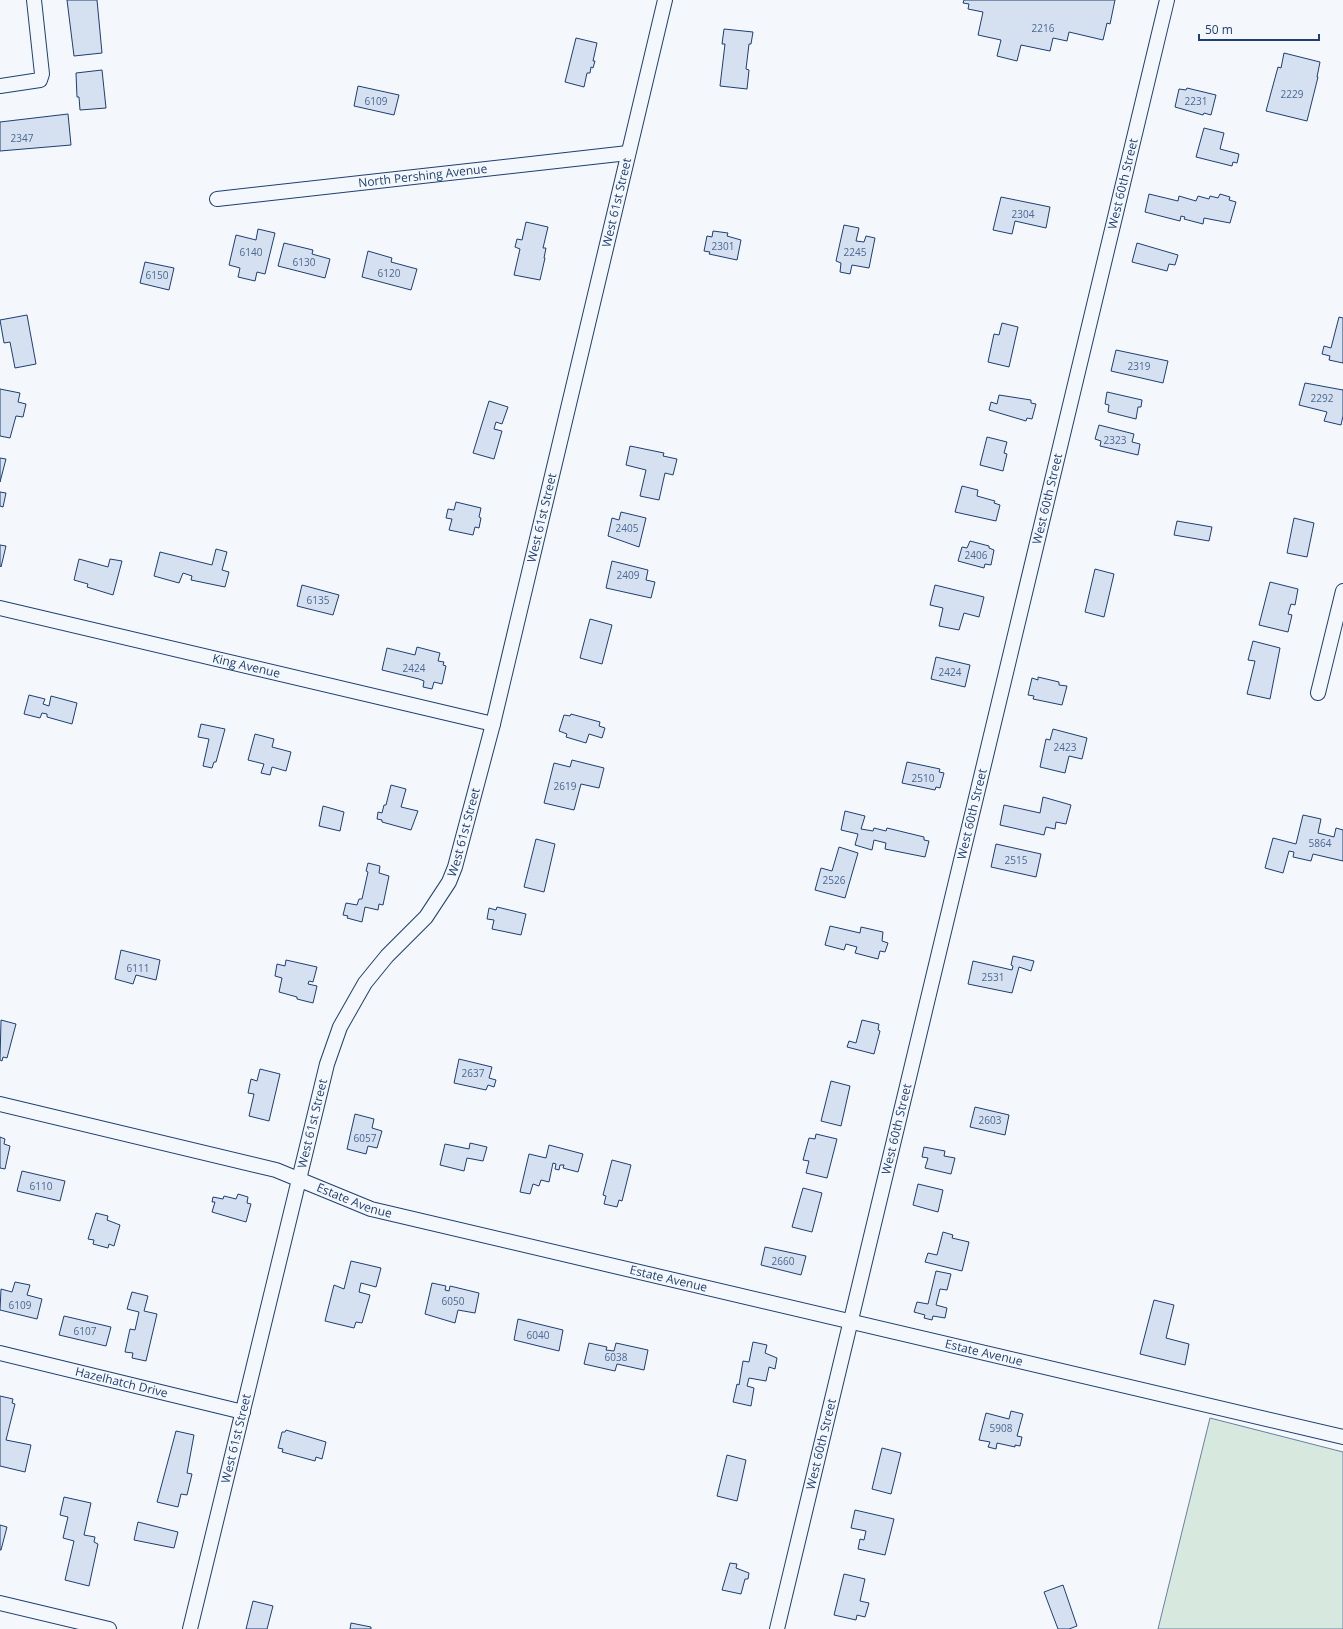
<svg xmlns="http://www.w3.org/2000/svg" width="1343" height="1629" viewBox="0 0 1343 1629" font-family="'Open Sans',sans-serif">
<rect width="100%" height="100%" fill="#f4f7fb"/>
<path fill="#d7e8df" stroke="#687fa3" d="M1210,1418L1343,1452V1629H1158Z"/>
<path fill="#d5e0f0" stroke="#1d3f73" d="M67,0H97L102,53L74,56Z
M964,0H1115L1110,24L1107,23L1103,40L1069,32L1067,41L1053,38L1050,51L1021,45L1017,61L997,56L1001,40L978,35L983,12L968,9L969,4L963,3Z
M724,29L753,32L751,44H749L746,69L749,70L747,89L720,86L725,44H722Z
M576,38L597,43L593,61H595L593,68L591,67L590,73H587L584,87L565,82Z
M1284,53L1320,62L1317,77H1318L1307,121L1266,111L1278,67L1281,68Z
M102,70L106,108L80,110L79,97H77L76,73Z
M358,86L399,95L394,115L354,106Z
M1187,88L1216,95L1211,115L1204,113L1203,115L1175,107L1179,89L1186,90Z
M68,114L71,145L0,151V122Z
M1204,128L1224,133L1220,149L1239,154L1237,163L1233,162L1232,166L1196,157Z
M1149,194L1178,201L1179,196L1196,201L1198,196L1209,199L1210,196L1218,198L1220,194L1230,197L1229,200L1236,202L1230,223L1204,218L1203,224L1184,219L1185,217L1181,216L1180,221L1145,212Z
M1001,197L1050,207L1046,228L1015,221L1012,234L993,230Z
M526,222L548,227L543,248H546L544,258H545L540,280L514,275L520,249L515,247L517,239L522,240Z
M844,225L859,228L856,241L864,242L866,236L875,238L869,268L852,265L850,274L840,272L841,263L836,261Z
M258,229L275,233L265,274L257,272L255,281L238,277L240,268L229,265L236,235L256,240Z
M713,231L728,233L727,236L741,240L737,260L709,254L710,252L704,251L707,236L712,237Z
M284,243L313,250L312,254L330,259L325,278L278,266Z
M1137,243L1178,255L1175,265L1169,264L1167,271L1132,262Z
M368,251L392,258L391,262L417,269L411,290L362,277Z
M145,262L174,268L169,290L140,283Z
M27,315L36,364L15,368L10,342L4,343L0,320Z
M1339,317L1343,318V363L1329,360L1330,356L1322,354L1324,346L1331,348Z
M1002,323L1018,327L1009,367L988,362L994,334L999,335Z
M1116,350L1168,361L1163,383L1111,371Z
M1305,383L1343,390V416L1341,425L1324,421L1327,412L1299,405Z
M0,389L20,393L18,402L26,404L23,417L16,416L10,438L0,436Z
M1107,392L1142,400L1141,407H1138L1136,419L1108,412L1109,405L1105,404Z
M999,395L1031,400V403L1036,404L1032,419L1027,418L1026,421L989,410L991,402L997,404Z
M489,401L508,407L502,424L496,422L494,429L502,431L494,459L473,453Z
M1099,425L1134,434L1132,442L1140,444L1138,455L1100,446L1101,441L1095,439Z
M987,437L1007,442L1004,453L1007,454L1003,471L980,465Z
M630,446L664,453L663,456L677,459L673,475L665,473L659,500L640,496L646,470L626,465Z
M0,458L6,459L0,482Z
M962,486L978,490L977,496L995,501L994,503L1000,505L996,521L955,512Z
M0,492L6,493L3,507L0,506Z
M456,502L481,508L479,517L481,518L479,528L475,527L473,535L449,530L452,519L446,518L448,509L454,510Z
M621,512L646,518L639,547L608,536L612,518L619,520Z
M1294,518L1314,523L1307,557L1287,553Z
M1177,521L1212,527L1209,541L1174,535Z
M970,541L989,546V548L994,550L991,565L985,564L984,568L958,561L962,547L967,548Z
M0,545L6,546L1,567L0,566Z
M216,549L227,552L222,570L229,572L225,587L191,580L192,576L183,573L179,583L154,576L160,552L212,565Z
M79,559L108,567L110,559L122,561L113,595L87,587L88,584L74,580Z
M612,561L648,570L646,580L655,582L651,598L606,588Z
M1095,569L1114,574L1104,617L1085,612Z
M1270,582L1298,589L1295,605L1291,604L1288,614L1292,615L1288,632L1259,625Z
M302,585L339,595L333,615L297,606Z
M935,585L984,597L979,617L964,613L959,630L939,626L943,608L930,605Z
M590,619L612,625L602,664L580,658Z
M1253,641L1280,648L1270,699L1247,694L1255,661L1248,660Z
M417,647L440,653L438,661L444,662L443,665L446,666L442,684L434,682L432,689L423,687L424,681L419,679L382,670L387,648L415,655Z
M936,657L970,665L965,687L931,679Z
M1038,677L1059,682V685L1067,686L1062,705L1033,699L1034,696L1028,695L1032,678L1038,680Z
M29,695L45,699L43,704L49,706L51,696L77,703L72,724L47,717V714L42,713L40,718L24,714Z
M571,714L600,722L599,726L605,728L602,738L589,734L586,743L566,737L567,734L559,731L564,715L570,716Z
M201,724L225,729L216,762H214L212,768L203,766L209,739L198,737Z
M1053,729L1087,738L1082,759L1069,756L1065,773L1040,767L1046,739L1050,740Z
M255,734L274,739L272,747L291,752L286,771L272,767L270,775L261,773L264,764L248,760Z
M572,760L604,768L599,788L581,784L574,810L544,803L554,763L570,767Z
M907,762L940,769L939,772L944,773L940,788L936,787L935,790L902,783Z
M391,785L406,789L401,807L418,811L411,830L382,822V820L377,819L378,812L382,813L384,805H386Z
M1043,797L1071,805L1066,824L1056,822L1055,829L1046,827L1044,835L1000,825L1004,805L1040,813Z
M323,806L344,812L340,831L319,826Z
M845,811L865,816L861,829L873,831L874,828L886,831L887,828L924,837V840L929,841L925,857L885,849L886,843L874,840L872,850L855,845L858,834L841,830Z
M1303,815L1321,819L1318,833L1334,837L1336,828L1343,830V861L1313,854L1311,861L1293,857L1294,852L1289,851L1283,873L1265,868L1273,838L1296,844Z
M536,839L555,844L544,892L524,887Z
M996,844L1041,854L1036,877L991,867Z
M839,847L858,853L845,898L815,890L821,868L832,871Z
M368,863L380,866L379,873L389,876L383,905L379,904L378,910L365,907L362,922L347,918L348,916L343,915L346,903L357,905L359,899H362L368,872L366,871Z
M497,907L526,914L521,935L492,929L494,920L487,919L489,908L496,910Z
M830,926L860,933L861,927L883,932L882,941L888,943L885,952L880,951L878,959L855,953L857,947L846,944L844,950L825,945Z
M121,950L160,960L156,980L136,975L133,984L115,979Z
M1013,956L1034,961L1031,971L1019,967L1012,993L968,984L973,961L1012,970L1013,966L1011,965Z
M286,960L317,967L313,982L309,981L308,984L317,986L313,1003L297,999V997L279,992L282,978L275,976L277,964L285,966Z
M1,1020L16,1024L7,1058L3,1057L2,1061L0,1060Z
M862,1020L879,1024L878,1030L880,1031L874,1054L847,1047L849,1041L856,1043Z
M459,1059L492,1067L489,1078L496,1080L494,1087L488,1085L486,1090L454,1083Z
M260,1069L280,1074L269,1121L249,1116L254,1094L248,1093L251,1079L257,1081Z
M831,1081L850,1086L841,1126L821,1121Z
M975,1107L1009,1115L1005,1135L970,1127Z
M355,1114L374,1119L372,1128L382,1131L377,1148L368,1146L366,1154L347,1149Z
M816,1134L837,1139L827,1178L806,1173L809,1161L803,1160L809,1138L815,1139Z
M0,1137L5,1139L4,1144L10,1146L5,1169L0,1168Z
M470,1143L487,1147L483,1161L467,1158L464,1171L440,1165L445,1144L469,1149Z
M549,1145L583,1154L578,1172L563,1168L564,1165H560L559,1170L555,1169L556,1164L553,1163L549,1182L541,1180L539,1186L533,1184L530,1194L520,1192L529,1154L546,1158Z
M924,1147L945,1151L944,1156L955,1158L951,1174L925,1168L928,1158L922,1157Z
M612,1160L631,1165L622,1201L619,1200L617,1207L604,1204L606,1196L603,1195Z
M22,1171L65,1181L60,1201L17,1191Z
M918,1184L943,1190L938,1212L913,1205Z
M803,1188L822,1193L812,1232L792,1227Z
M238,1194L248,1197L247,1203L251,1204L246,1222L212,1212L215,1202H212L213,1197L223,1199L224,1196L236,1199Z
M96,1213L108,1216L107,1220L120,1225L114,1246L109,1244L108,1248L93,1244L94,1240L88,1239Z
M943,1232L953,1235L952,1238L969,1242L962,1271L925,1262L928,1253L937,1255Z
M765,1247L806,1256L801,1275L761,1265Z
M351,1261L381,1268L376,1287L361,1283L359,1292L370,1295L362,1323L356,1322L354,1328L325,1321L334,1285L344,1289Z
M936,1271L951,1274L947,1290L940,1289L936,1305L947,1308L945,1318L933,1316L932,1320L924,1318L925,1315L914,1312L917,1302L928,1304Z
M15,1282L30,1285L27,1295L42,1299L37,1319L0,1310L1,1289L12,1292Z
M432,1283L446,1286L445,1290L449,1291L450,1286L479,1293L475,1313L458,1310L455,1323L425,1314Z
M132,1292L148,1296L144,1311L157,1314L146,1361L132,1358L133,1353L125,1352L130,1329L135,1330L139,1312L127,1309Z
M1154,1300L1174,1305L1166,1338L1189,1344L1185,1365L1140,1354Z
M64,1316L111,1327L106,1346L59,1335Z
M518,1319L563,1330L559,1351L514,1340Z
M753,1342L767,1345L765,1353L777,1358L775,1369L769,1367L766,1381L749,1378L747,1386L754,1388L751,1406L733,1402L737,1384L739,1385L743,1361L749,1362Z
M589,1343L607,1347L606,1350L614,1351L616,1343L648,1350L644,1370L617,1364L615,1371L584,1364Z
M0,1396L13,1399L12,1403L15,1404L6,1440L31,1445L25,1472L0,1466Z
M1011,1411L1023,1414L1017,1436L1022,1437L1020,1446L1015,1445V1447L997,1443L996,1449L988,1447L990,1442L979,1440L986,1413L1009,1419Z
M286,1430L326,1442L322,1459L316,1457L315,1461L282,1452L283,1449L278,1448L282,1432H285Z
M176,1431L194,1435L187,1473L192,1474L187,1495L181,1494L178,1507L157,1502Z
M882,1448L901,1453L891,1494L872,1489Z
M727,1455L746,1460L737,1501L717,1496Z
M64,1497L91,1503L84,1535L95,1537L94,1542L98,1544L89,1586L65,1580L74,1541L63,1538L68,1517L60,1515Z
M855,1510L894,1519L885,1555L858,1549L860,1539L864,1540L866,1531L851,1528Z
M138,1522L178,1532L174,1548L134,1540Z
M0,1525L7,1527L1,1550H0Z
M730,1563L737,1564L736,1568L749,1573L748,1579H745L741,1594L722,1590Z
M844,1574L865,1579L860,1601L869,1603L865,1617L857,1615L856,1620L834,1615Z
M1063,1585L1077,1626L1069,1629H1058L1044,1592Z
M253,1601L273,1606L267,1629H246Z
M351,1623L371,1627V1629H350Z"/>
<g fill="none" stroke-linecap="round" stroke-linejoin="round">
<defs>
<g id="minor">
<path d="M0,86L40,80L42,74L34,0"/>
<path id="s1" d="M217,199L628,153"/>
<path id="s2" d="M0,608L493,724"/>
<path d="M1318,693L1343,591"/>
<path id="s3" d="M0,1104L276,1170L371,1209L1343,1437"/>
<path id="s4" d="M0,1353L243,1412"/>
<path d="M0,1603L109,1629"/>
<path id="s5" d="M190,1629L327,1064L340,1027L365,983L387,956L426,917L449,882L455,867L493,724L665,0"/>
<path id="s6" d="M777,1629L1167,0"/>
</g>
</defs>
<use href="#minor" stroke="#1d3f73" stroke-width="16"/>
<use href="#minor" stroke="#f4f7fb" stroke-width="14"/>
</g>
<g text-anchor="middle" stroke-width="3" stroke-linejoin="round" paint-order="stroke">
<g font-size="10" fill="#4b6792">
<text x="1043" y="32">2216</text>
<text x="1292" y="98">2229</text>
<text x="376" y="105">6109</text>
<text x="1196" y="105">2231</text>
<text x="22" y="142">2347</text>
<text x="1023" y="218">2304</text>
<text x="723" y="250">2301</text>
<text x="251" y="256">6140</text>
<text x="855" y="256">2245</text>
<text x="304" y="266">6130</text>
<text x="389" y="277">6120</text>
<text x="157" y="279">6150</text>
<text x="1139" y="370">2319</text>
<text x="1322" y="402">2292</text>
<text x="1115" y="444">2323</text>
<text x="627" y="532">2405</text>
<text x="976" y="559">2406</text>
<text x="628" y="579">2409</text>
<text x="318" y="604">6135</text>
<text x="414" y="672">2424</text>
<text x="950" y="676">2424</text>
<text x="1065" y="751">2423</text>
<text x="923" y="782">2510</text>
<text x="565" y="790">2619</text>
<text x="1320" y="847">5864</text>
<text x="1016" y="864">2515</text>
<text x="834" y="884">2526</text>
<text x="138" y="972">6111</text>
<text x="993" y="981">2531</text>
<text x="473" y="1077">2637</text>
<text x="990" y="1124">2603</text>
<text x="365" y="1142">6057</text>
<text x="41" y="1190">6110</text>
<text x="783" y="1265">2660</text>
<text x="453" y="1305">6050</text>
<text x="20" y="1309">6109</text>
<text x="85" y="1335">6107</text>
<text x="538" y="1339">6040</text>
<text x="616" y="1361">6038</text>
<text x="1001" y="1432">5908</text>
</g>
<g font-size="12" fill="#1d3f73" stroke="#f4f7fb">
<text dy="4" stroke="none"><textPath href="#s1" startOffset="207">North Pershing Avenue</textPath></text>
<text dy="4" stroke="none"><textPath href="#s6" startOffset="1486">West 60th Street</textPath></text>
<text dy="4" stroke="none"><textPath href="#s5" startOffset="1503">West 61st Street</textPath></text>
<text dy="4" stroke="none"><textPath href="#s6" startOffset="1162">West 60th Street</textPath></text>
<text dy="4" stroke="none"><textPath href="#s5" startOffset="1179">West 61st Street</textPath></text>
<text dy="4" stroke="none"><textPath href="#s2" startOffset="253">King Avenue</textPath></text>
<text dy="4" stroke="none"><textPath href="#s6" startOffset="838">West 60th Street</textPath></text>
<text dy="4" stroke="none"><textPath href="#s5" startOffset="855">West 61st Street</textPath></text>
<text dy="4" stroke="none"><textPath href="#s5" startOffset="520">West 61st Street</textPath></text>
<text dy="4" stroke="none"><textPath href="#s6" startOffset="514">West 60th Street</textPath></text>
<text dy="4" stroke="none"><textPath href="#s3" startOffset="368">Estate Avenue</textPath></text>
<text dy="4" stroke="none"><textPath href="#s3" startOffset="692">Estate Avenue</textPath></text>
<text dy="4" stroke="none"><textPath href="#s3" startOffset="1016">Estate Avenue</textPath></text>
<text dy="4" stroke="none"><textPath href="#s4" startOffset="125">Hazelhatch Drive</textPath></text>
<text dy="4" stroke="none"><textPath href="#s5" startOffset="196">West 61st Street</textPath></text>
<text dy="4" stroke="none"><textPath href="#s6" startOffset="190">West 60th Street</textPath></text>
</g>
</g>
<path d="M1199 34v6h120v-6" fill="none" stroke="#1d3f73" stroke-width="2"/>
<text x="1205" y="34" font-size="12" fill="#1d3f73" stroke="#f4f7fb" stroke-width="3" paint-order="stroke">50 m</text>
</svg>
